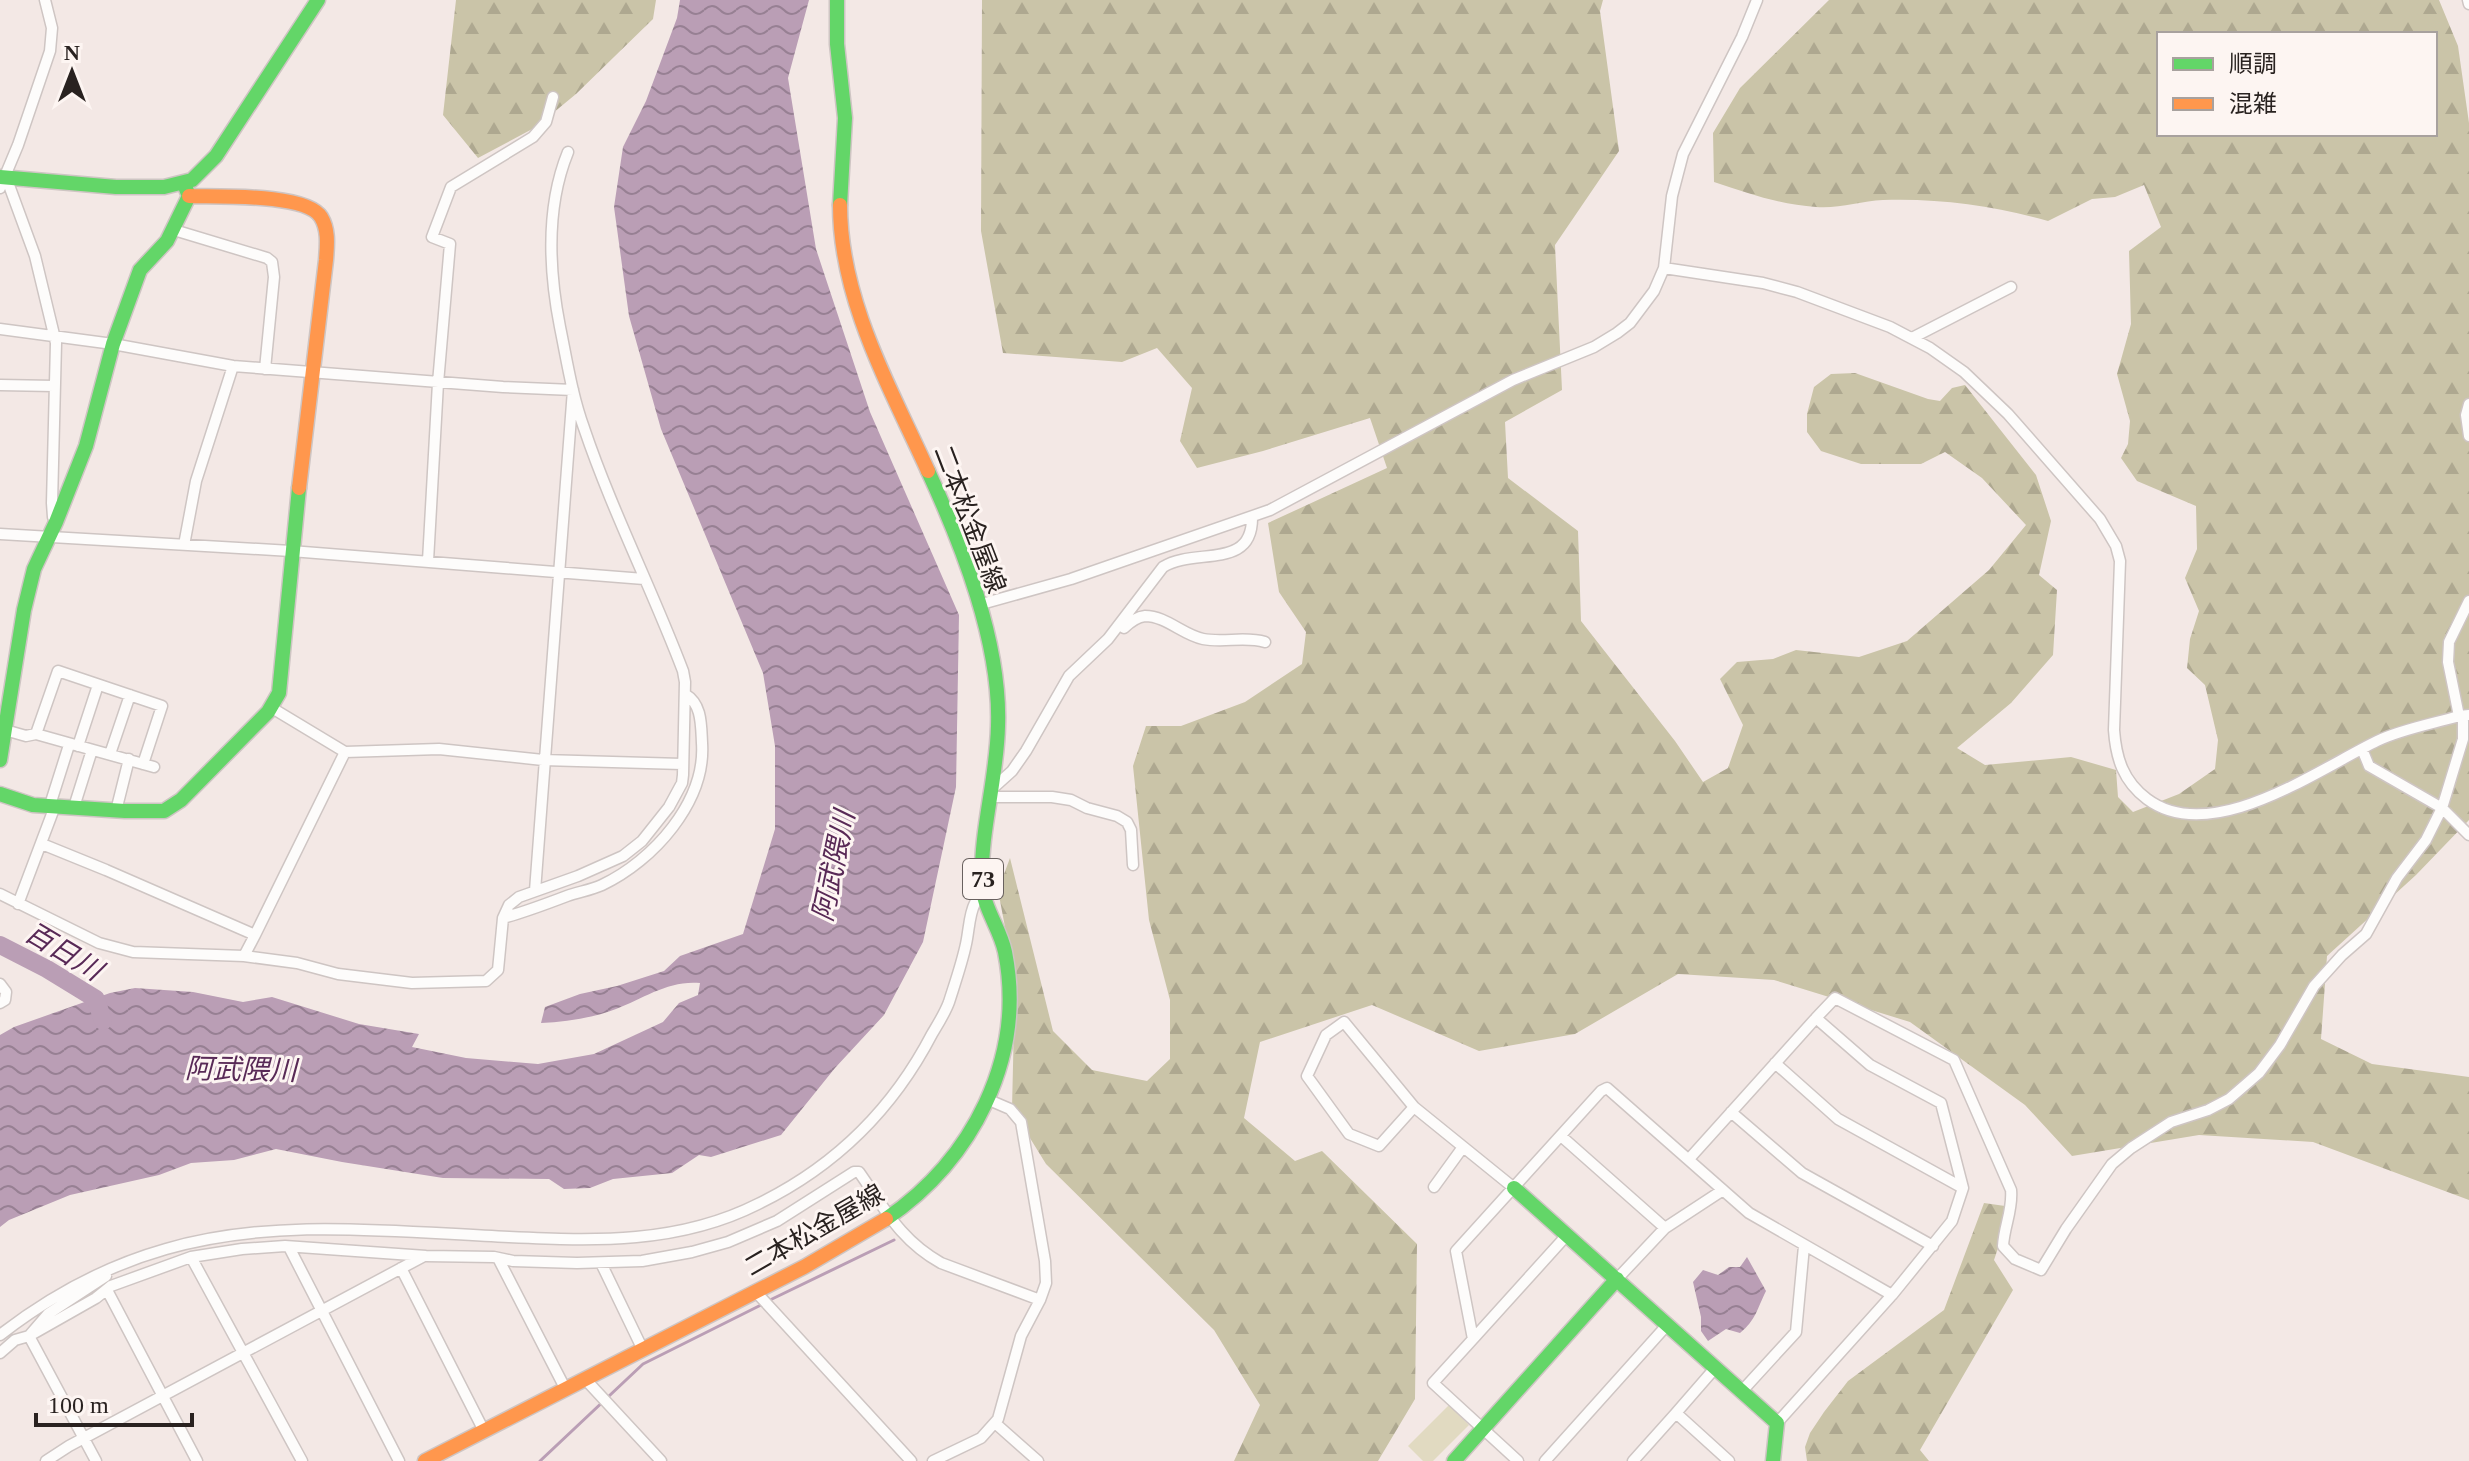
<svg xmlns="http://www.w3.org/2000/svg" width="2469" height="1461" viewBox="0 0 2469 1461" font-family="'Times New Roman','Noto Sans JP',serif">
<defs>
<pattern id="forest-firs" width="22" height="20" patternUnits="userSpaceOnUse" patternTransform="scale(2)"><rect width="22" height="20" fill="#cac4a8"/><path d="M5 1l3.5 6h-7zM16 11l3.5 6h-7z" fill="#aea890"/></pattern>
<pattern id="water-waves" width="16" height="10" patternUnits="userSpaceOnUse" patternTransform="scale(2)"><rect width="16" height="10" fill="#ba9eb5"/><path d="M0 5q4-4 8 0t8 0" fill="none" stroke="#978093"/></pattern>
</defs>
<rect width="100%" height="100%" fill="#f3e8e5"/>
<path fill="#e1dac1" d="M1449,1405L1469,1425L1433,1461H1423L1408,1446Z"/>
<path fill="url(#forest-firs)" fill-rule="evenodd" d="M456,0H656L653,19L576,94L536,127L478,158L443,115Z
M982,0H1603L1600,11L1619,151L1555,245L1562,390L1505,422L1508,478L1578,531L1581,621L1675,741L1703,782L1728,768L1743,725L1720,679L1737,662L1773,659L1796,650L1859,657L1907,641L1989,570L2026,525L1982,478L1945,452L1921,464H1861L1821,451L1807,432V414L1814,387L1831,374L1855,373L1928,399L1940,401L1952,388L1965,385L2036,475L2051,521L2039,575L2057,590L2053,655L2011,703L1957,748L1985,765L2071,757L2116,770L2118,797L2133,812L2179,794L2215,769L2218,740L2205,685L2187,668L2190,639L2199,611L2185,578L2197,549L2196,506L2137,481L2121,458L2128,444L2130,421L2117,374L2131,324L2129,251L2161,227L2144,185L2115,197L2092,199L2048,221C1995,206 1939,198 1883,200C1861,201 1838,209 1816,207C1780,205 1748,193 1714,182L1713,133L1740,88L1829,0H2439L2458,46L2469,123V820L2416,875L2327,956L2321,1039L2372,1064L2469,1077V1200L2313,1142L2199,1135L2072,1156L2025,1105L1910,1022L1774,980L1678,974L1575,1034L1479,1051L1372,1005L1260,1042L1244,1118L1295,1161L1322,1151L1417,1244L1415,1399L1378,1461H1234L1260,1405L1214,1330L1046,1164L1012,1109L1015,980L998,890L1010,858L1053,1031L1092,1070L1147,1081L1170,1059V1000L1149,920L1133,766L1146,726H1181L1245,702L1302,664L1306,632L1279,592L1268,523L1387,468L1370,418L1263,451L1197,468L1180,441L1192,388L1157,348L1122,362L1003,353L981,231ZM2159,34H2435V134H2159Z
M1984,1203L2012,1207L1994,1260L2013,1290L1920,1450L1929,1461H1807L1805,1447L1810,1433L1824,1412L1848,1381L1944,1310Z"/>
<path fill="url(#water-waves)" d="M680,0H809L788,78L816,249L870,412L959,615L956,787L923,942L884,1015L835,1068L781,1135L711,1157L699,1155L672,1173L613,1179L590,1188L564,1189L549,1179L443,1178L342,1162L276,1149L234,1160L191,1163L159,1175L70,1195L9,1220L0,1227V1035L14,1027L110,993L135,988L193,992L243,1002L272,997L359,1024L419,1034L412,1047L466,1058L538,1064L594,1054L663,1022L679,1003L698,995L700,983C669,980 644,998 616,1009C592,1018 566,1022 541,1023L545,1007L580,994L617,986L664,971L680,956L743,934L775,829V746L763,673L661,429L629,316L614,207L623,147L646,101L677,18Z
M1747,1257L1766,1291C1757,1309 1756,1320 1740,1333L1726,1329L1708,1341L1701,1331V1317L1693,1282L1703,1270L1718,1275L1729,1267H1740Z"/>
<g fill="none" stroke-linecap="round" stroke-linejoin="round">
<path stroke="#ba9eb5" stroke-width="3" d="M770,1300L894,1240
M540,1461L643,1364L763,1304"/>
<path stroke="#ba9eb5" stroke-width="18" d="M0,945L47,969L96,999L103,1021"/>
<defs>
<path id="street" d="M2468,0L2469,4
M6,177L35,256L56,343L52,503L53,517L56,522
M0,188L18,145L50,51L52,28L45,0
M174,230L267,258L272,262L274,277L265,369
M1664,268L1763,283L1797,292L1890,327L1930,348L1964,372L2008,414L2100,519L2116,546L2120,561L2114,730C2116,758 2123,781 2147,799C2211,847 2317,770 2377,741C2402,729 2432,724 2459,716L2469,715
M0,329L113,344L233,366L503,387L573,390L535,891
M1912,338L2011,287
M0,385L54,386
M2469,404L2466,415L2469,436
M0,534L291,551L644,579
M184,545L196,481L233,366
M428,561L438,383L450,244L432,237L451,187L533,137L546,122L553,97
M978,605L1071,579L1270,510L1513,380L1594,347L1617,333L1630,323L1654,291L1664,268L1672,196L1683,154L1742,37L1757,0
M1124,628C1130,622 1136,617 1145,616C1166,616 1183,635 1203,639C1224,643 1245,636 1265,642
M2459,716L2448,662L2449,642L2469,601
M5,730L26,736L36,734L154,767
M36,734L58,671L162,706L143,764
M78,746L98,685
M2362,749L2369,766L2442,808L2469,835
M345,752L439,749L543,760L682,764
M110,754L130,695
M992,789L1012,771L1026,751L1069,676L1108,639L1163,567C1194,547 1253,571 1252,517
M991,797H1052L1071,800L1087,808L1117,816L1127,822L1131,830L1133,865
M50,805L69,745
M74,807L92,750
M116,811L129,759
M0,894L99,943L133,952L244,956L255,935L106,870L42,844
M18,904L55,806
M503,918C525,912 546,904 567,896C578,892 591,890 602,885C653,861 706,802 702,743C701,724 702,704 685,694
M255,935L345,752L272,708
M244,956L297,963L338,974L412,983L486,981L498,970L503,918L509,905L519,897L578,876L623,856L642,841L669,807L682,783L683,775L685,682L683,671C652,589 612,511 584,428C572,395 567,361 560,327C549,271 546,206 568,152
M0,984L6,992L5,1000L0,1003
M1816,1018L1835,998L1954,1060L2011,1190C2013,1210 2004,1226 2003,1246L2015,1259L2041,1270L2066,1229L2112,1164L2131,1148L2171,1122L2208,1110L2229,1099L2259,1073L2280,1045L2314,986L2342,955L2366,934L2397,878L2426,840L2442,808L2463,739V716
M1775,1063L1838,1119L1963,1188
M1414,1107L1379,1146L1349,1134L1307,1076L1326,1035L1344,1022L1414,1107L1514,1188
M1731,1112L1802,1173L1933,1246
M1561,1136L1665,1228
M1689,1159L1816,1018L1870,1065L1941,1103L1963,1188L1952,1221L1892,1295L1777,1423
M1434,1187L1463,1147
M289,1247L399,1461
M191,1257L302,1461
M498,1258L566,1390
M601,1263L643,1350
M401,1268L484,1431
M1617,1279L1665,1228L1723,1190
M107,1290L197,1461
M756,1292L911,1461
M0,1335C49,1297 106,1266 166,1249C276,1217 396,1232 509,1237C595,1241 679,1244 758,1204C834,1167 893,1109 932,1034C938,1024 945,1013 949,1002C955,983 962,963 966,944C969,931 969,914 975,903C978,898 980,897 984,894
M1473,1339L1567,1235
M0,1353L15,1340L29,1336L96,1298L111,1286L191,1257L242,1249L285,1246L426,1256L494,1257L513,1261L577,1263L642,1261L692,1252L728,1242L777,1221L854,1172H859C885,1209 900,1240 941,1263L1040,1300
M586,1380L661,1461
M1742,1391L1796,1332L1804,1246
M1676,1413L1716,1367
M995,1423L1038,1461
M46,1461L69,1446L424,1256
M96,1461L29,1336L48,1314L106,1276
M933,1461L981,1438L998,1419L1021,1336L1040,1300L1046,1283L1045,1261L1021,1122L1010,1109L989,1100
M1518,1461L1433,1383L1473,1339L1456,1251L1601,1091L1607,1088L1749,1213L1892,1295
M1545,1461L1668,1324
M1633,1461L1676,1413L1729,1461"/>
<path id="fast" d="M837,0V44L845,118L840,205
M0,177L116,187H164L192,180L216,156L318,0
M0,760L24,610L34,569L56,522L86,446L113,344L140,270L167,241L189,196L184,184
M0,794L33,805L125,811H164L181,800L268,712L279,693L299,488
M1514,1188L1777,1423L1773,1461
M886,1219C972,1160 1026,1058 1005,952C1000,928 983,908 982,883C980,831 997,779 998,726C1001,643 962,545 928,471
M1454,1461L1617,1279"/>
<path id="slow" d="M189,196C217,197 306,193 321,217C329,230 327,246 326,260L299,488
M840,205C840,300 890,387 928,471
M425,1461L804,1267L886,1219"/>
</defs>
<use href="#street" stroke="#cec5c3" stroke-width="13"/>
<use href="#fast" stroke="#cec5c3" stroke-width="17"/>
<use href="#slow" stroke="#cec5c3" stroke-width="17"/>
<use href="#street" stroke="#fdfcfb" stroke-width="10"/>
<use href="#fast" stroke="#63d668" stroke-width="14"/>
<use href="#slow" stroke="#ff974d" stroke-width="14"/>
</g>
<g text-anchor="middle" stroke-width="6" stroke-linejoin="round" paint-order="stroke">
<rect fill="#fdf5f2" stroke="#69615f" stroke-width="2" x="963" y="859" width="40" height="40" rx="6"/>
<g font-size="24" font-weight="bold" fill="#292220">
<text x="983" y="887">73</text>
</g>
<g font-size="26" fill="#292220" stroke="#fdf5f2">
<text transform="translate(970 519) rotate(69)" y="9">二本松金屋線</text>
<text transform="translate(814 1230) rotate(-30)" y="9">二本松金屋線</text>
</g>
<g font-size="28" font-style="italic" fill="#582956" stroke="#fdf5f2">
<text transform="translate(833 866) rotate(-78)" y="10">阿武隈川</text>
<text transform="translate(64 951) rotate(31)" y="10">百日川</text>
<text transform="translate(241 1069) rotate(1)" y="10">阿武隈川</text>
</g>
</g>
<rect x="2157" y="32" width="280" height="104" fill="#fdf5f2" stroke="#a8a19e" stroke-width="2"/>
<rect x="2173" y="58" width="40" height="12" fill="#63d668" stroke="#a8a19e" stroke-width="2"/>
<text x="2229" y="72" font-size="24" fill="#292220">順調</text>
<rect x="2173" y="98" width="40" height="12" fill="#ff974d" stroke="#a8a19e" stroke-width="2"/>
<text x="2229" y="112" font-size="24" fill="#292220">混雑</text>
<g transform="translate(72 72)" stroke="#fdf5f2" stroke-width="6" paint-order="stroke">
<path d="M0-6L14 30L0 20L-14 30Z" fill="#292220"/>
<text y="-12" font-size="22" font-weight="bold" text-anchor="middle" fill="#292220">N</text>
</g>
<path d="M36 1413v12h156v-12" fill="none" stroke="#292220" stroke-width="4"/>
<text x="48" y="1413" font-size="24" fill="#292220" stroke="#fdf5f2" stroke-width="6" paint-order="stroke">100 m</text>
</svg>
